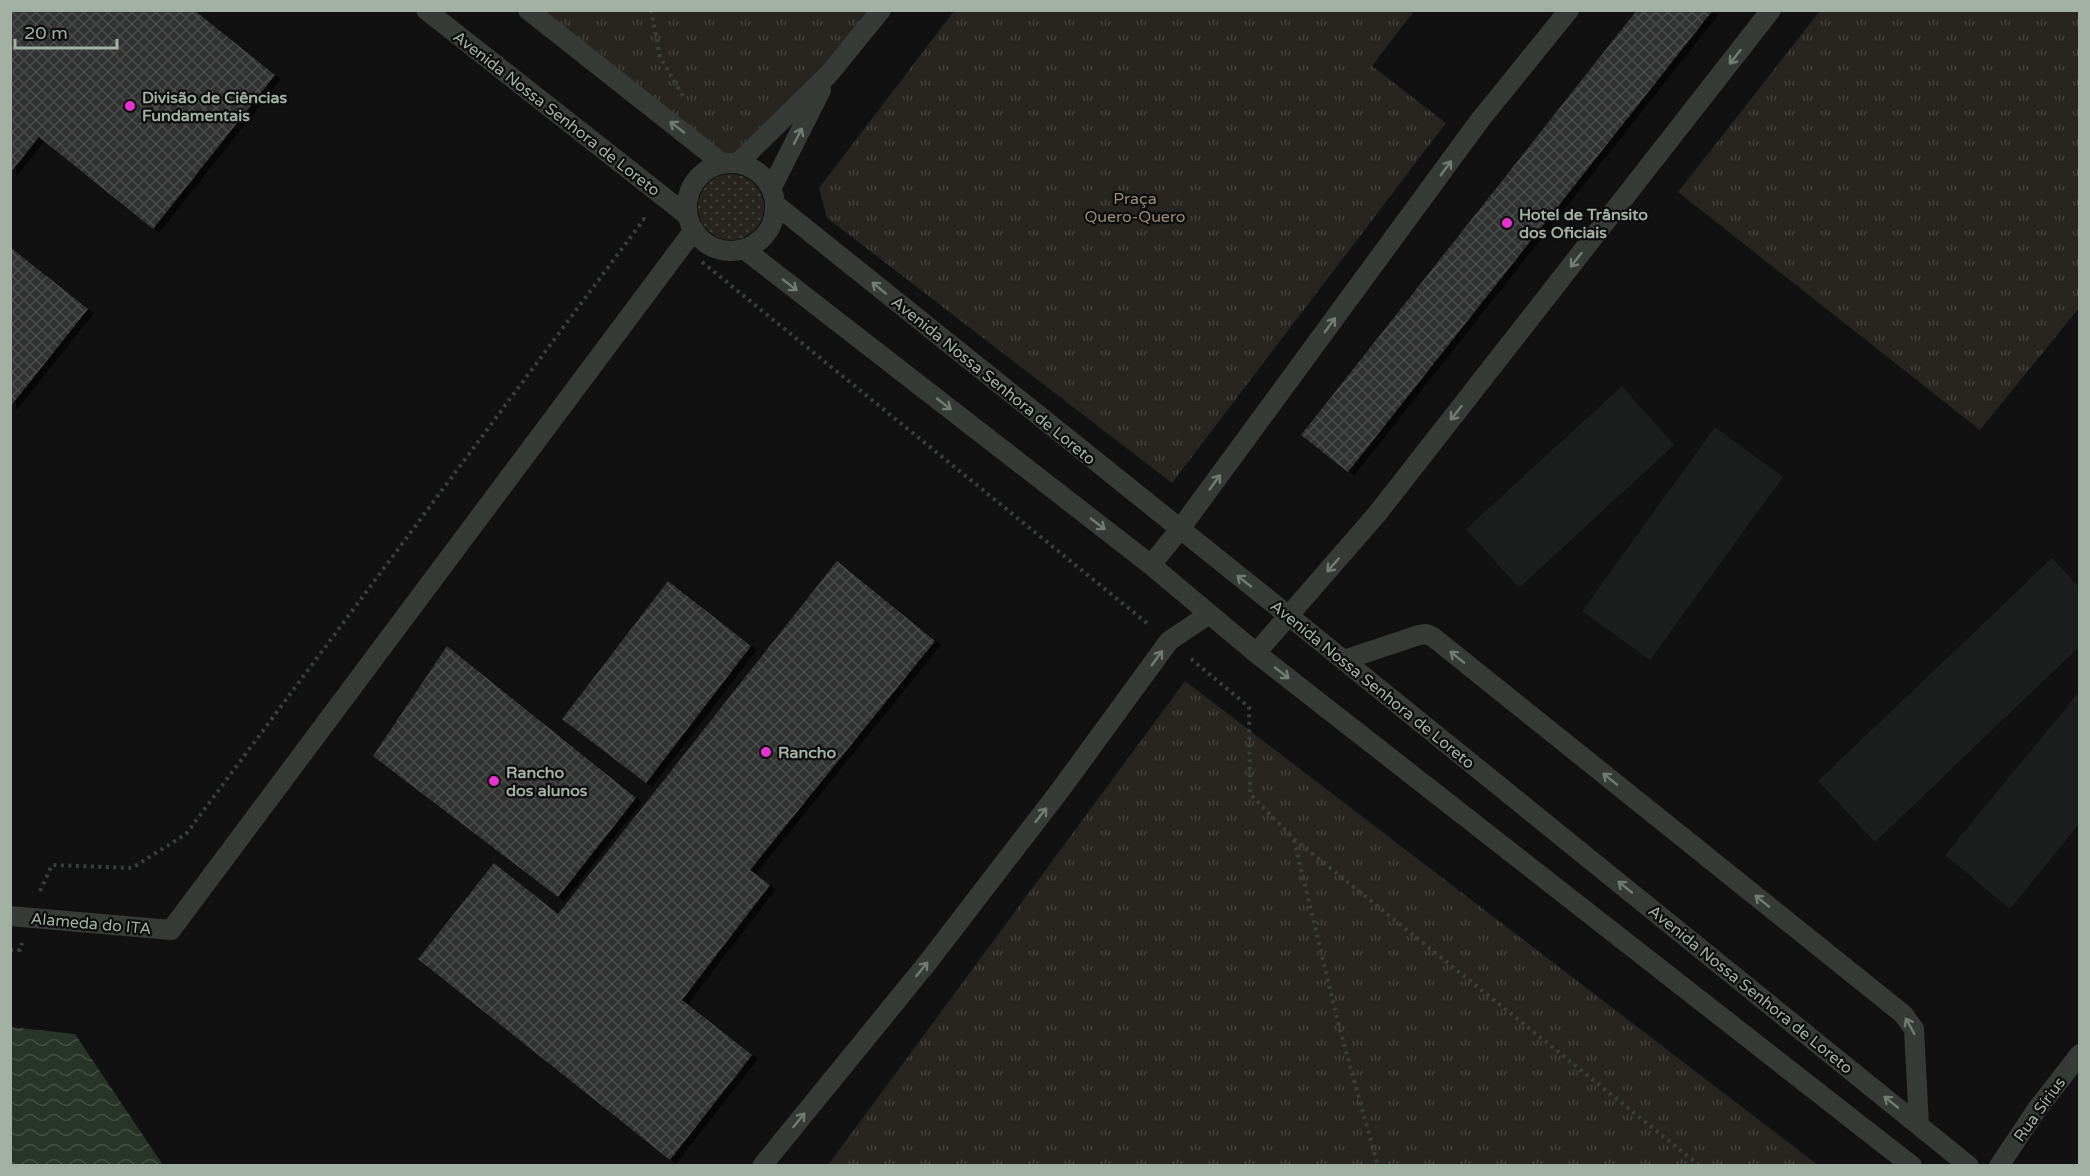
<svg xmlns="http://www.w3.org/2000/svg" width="2090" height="1176" viewBox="0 0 2090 1176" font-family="'Varela Round',sans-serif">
<defs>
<pattern id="grass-dots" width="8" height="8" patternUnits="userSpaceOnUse" patternTransform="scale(1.5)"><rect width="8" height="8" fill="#282420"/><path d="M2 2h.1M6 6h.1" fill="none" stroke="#44413d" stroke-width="1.8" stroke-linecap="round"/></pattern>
<pattern id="park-tufts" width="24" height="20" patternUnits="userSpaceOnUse" patternTransform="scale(1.5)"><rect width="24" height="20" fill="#282420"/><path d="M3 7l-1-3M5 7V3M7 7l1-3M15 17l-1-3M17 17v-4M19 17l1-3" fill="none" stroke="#44413d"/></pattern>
<pattern id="water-waves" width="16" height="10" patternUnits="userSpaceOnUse" patternTransform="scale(1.5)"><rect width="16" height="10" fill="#283427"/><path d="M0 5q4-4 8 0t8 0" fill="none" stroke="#444f43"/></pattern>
<pattern id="building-cross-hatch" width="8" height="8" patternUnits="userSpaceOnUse" patternTransform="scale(1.5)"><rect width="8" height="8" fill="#303331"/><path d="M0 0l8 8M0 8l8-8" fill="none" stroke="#4b4e4c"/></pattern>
<filter id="shadow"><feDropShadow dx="6" dy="4" stdDeviation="0" flood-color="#0009"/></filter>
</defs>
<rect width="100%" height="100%" fill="#101110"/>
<path fill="#1c1e1d" d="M1622,386L1674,445L1519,588L1466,529Z
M1715,427L1783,477L1650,660L1582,611Z
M2052,558L2079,587V647L1875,842L1818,781Z
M2079,692V824L2010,909L1945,855Z"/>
<path fill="url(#grass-dots)" d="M698 207a33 33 0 1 1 66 0a33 33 0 1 1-66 0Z"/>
<path fill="url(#park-tufts)" d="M528,11H882L829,74L723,164Z
M954,11H1414L1372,66L1446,123L1172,483L827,218L819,188Z
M1820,11H2079V308L1980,430L1678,192Z
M1185,681L1818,1165H828Z"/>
<path fill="url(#water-waves)" d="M11,1027L75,1034L163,1165H11Z"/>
<path fill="url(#building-cross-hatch)" filter="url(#shadow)" d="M10,10H194L275,75L153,229L39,137L10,173Z
M1637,10H1713L1348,472L1301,435Z
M10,247L88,309L10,407Z
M837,561L935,641L750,870L770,885L682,1000L752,1055L670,1160L418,959L494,863L558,914Z
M668,581L751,646L646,783L562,719Z
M447,646L636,798L558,897L373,756Z"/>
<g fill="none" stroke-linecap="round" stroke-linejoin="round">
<path stroke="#393f3a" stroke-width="4" stroke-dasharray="3 4.5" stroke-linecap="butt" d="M651,10L660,57L683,96
M702,262L1148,624
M1191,659L1249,707L1250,794L1294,839L1700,1166
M1294,840L1339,1026L1378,1166
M40,891L52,865L132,868L186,834L644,219L648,222
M10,950H20L22,943"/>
<path stroke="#363b37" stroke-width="20" d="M426,10L688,216
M528,10L723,164
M738,163L829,74L881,10
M687 207a44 44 0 1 1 88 0a44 44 0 1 1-88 0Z
M771,189L821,90
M775,204L1289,616L1969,1166
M744,249L1151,565L1256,653L1912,1166
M1151,565L1180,529L1480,120L1569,10
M1256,653L1377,514L1771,10
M1344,660L1419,635L1426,634L1433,637L1903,1014L1914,1029L1919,1125
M10,916L171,930L694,230
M762,1166L928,962L1061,789L1169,641L1209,614
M1999,1166L2037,1109L2080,1054"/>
</g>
<defs><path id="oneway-shaft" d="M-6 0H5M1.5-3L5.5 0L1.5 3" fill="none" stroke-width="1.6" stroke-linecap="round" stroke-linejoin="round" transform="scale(1.5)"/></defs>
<g stroke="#717c73">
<use href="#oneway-shaft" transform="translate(1735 57) rotate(128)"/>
<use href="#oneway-shaft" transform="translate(677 127) rotate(-142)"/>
<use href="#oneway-shaft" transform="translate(798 136) rotate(-63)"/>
<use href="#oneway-shaft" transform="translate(1446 168) rotate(-54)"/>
<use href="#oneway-shaft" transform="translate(1576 260) rotate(128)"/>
<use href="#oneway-shaft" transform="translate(790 285) rotate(38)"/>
<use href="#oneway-shaft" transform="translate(879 288) rotate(-141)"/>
<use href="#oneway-shaft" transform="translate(1330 325) rotate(-54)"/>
<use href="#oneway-shaft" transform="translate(944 404) rotate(38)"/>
<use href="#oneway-shaft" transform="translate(1456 413) rotate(128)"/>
<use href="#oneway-shaft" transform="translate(1215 482) rotate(-54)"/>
<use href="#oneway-shaft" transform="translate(1098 524) rotate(38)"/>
<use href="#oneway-shaft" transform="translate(1333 565) rotate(131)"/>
<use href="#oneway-shaft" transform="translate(1244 581) rotate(-142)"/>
<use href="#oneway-shaft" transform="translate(1457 657) rotate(-141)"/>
<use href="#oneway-shaft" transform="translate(1157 658) rotate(-54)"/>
<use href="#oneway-shaft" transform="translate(1282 673) rotate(38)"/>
<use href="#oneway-shaft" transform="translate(1610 779) rotate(-141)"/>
<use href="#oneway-shaft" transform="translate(1041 815) rotate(-52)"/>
<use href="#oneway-shaft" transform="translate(1625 887) rotate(-141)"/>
<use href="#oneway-shaft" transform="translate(1762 901) rotate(-141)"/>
<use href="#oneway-shaft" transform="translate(922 969) rotate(-51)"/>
<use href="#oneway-shaft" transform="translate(1910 1026) rotate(-119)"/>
<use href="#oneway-shaft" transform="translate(1891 1102) rotate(-141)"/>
<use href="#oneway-shaft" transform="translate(799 1120) rotate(-51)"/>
</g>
<g fill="#e732cf" stroke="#0b0c0b" stroke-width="2">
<circle cx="130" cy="106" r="6"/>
<circle cx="1507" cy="223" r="6"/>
<circle cx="766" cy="752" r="6"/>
<circle cx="494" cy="781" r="6"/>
</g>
<g text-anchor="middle" stroke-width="4.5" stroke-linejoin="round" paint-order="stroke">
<g font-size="16" font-weight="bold" fill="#a2b1a4" stroke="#0b0c0b" text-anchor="start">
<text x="142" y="103">Divisão de Ciências<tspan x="142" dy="18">Fundamentais</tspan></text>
<text x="1519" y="220">Hotel de Trânsito<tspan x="1519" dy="18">dos Oficiais</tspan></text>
<text x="778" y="758">Rancho</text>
<text x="506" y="778">Rancho<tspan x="506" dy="18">dos alunos</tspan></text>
</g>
<g font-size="16" fill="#a2b1a4" stroke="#0b0c0b">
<text transform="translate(557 113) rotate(38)" y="6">Avenida Nossa Senhora de Loreto</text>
<text transform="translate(994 380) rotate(39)" y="6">Avenida Nossa Senhora de Loreto</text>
<text transform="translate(1373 684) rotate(39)" y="6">Avenida Nossa Senhora de Loreto</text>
<text transform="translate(91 923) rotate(5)" y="6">Alameda do ITA</text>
<text transform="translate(1751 989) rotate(39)" y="6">Avenida Nossa Senhora de Loreto</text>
<text transform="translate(2039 1109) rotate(-54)" y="6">Rua Sírius</text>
</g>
<g font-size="16" fill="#9b8b79" stroke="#0b0c0b">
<text x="1135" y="204">Praça<tspan x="1135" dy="18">Quero-Quero</tspan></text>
</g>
</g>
<rect width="2090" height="1176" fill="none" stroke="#a2b1a4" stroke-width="24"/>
<path d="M15 39v9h102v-9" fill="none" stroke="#a2b1a4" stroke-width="3"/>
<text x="24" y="39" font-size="18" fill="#a2b1a4" stroke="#0b0c0b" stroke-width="4.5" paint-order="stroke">20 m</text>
</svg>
